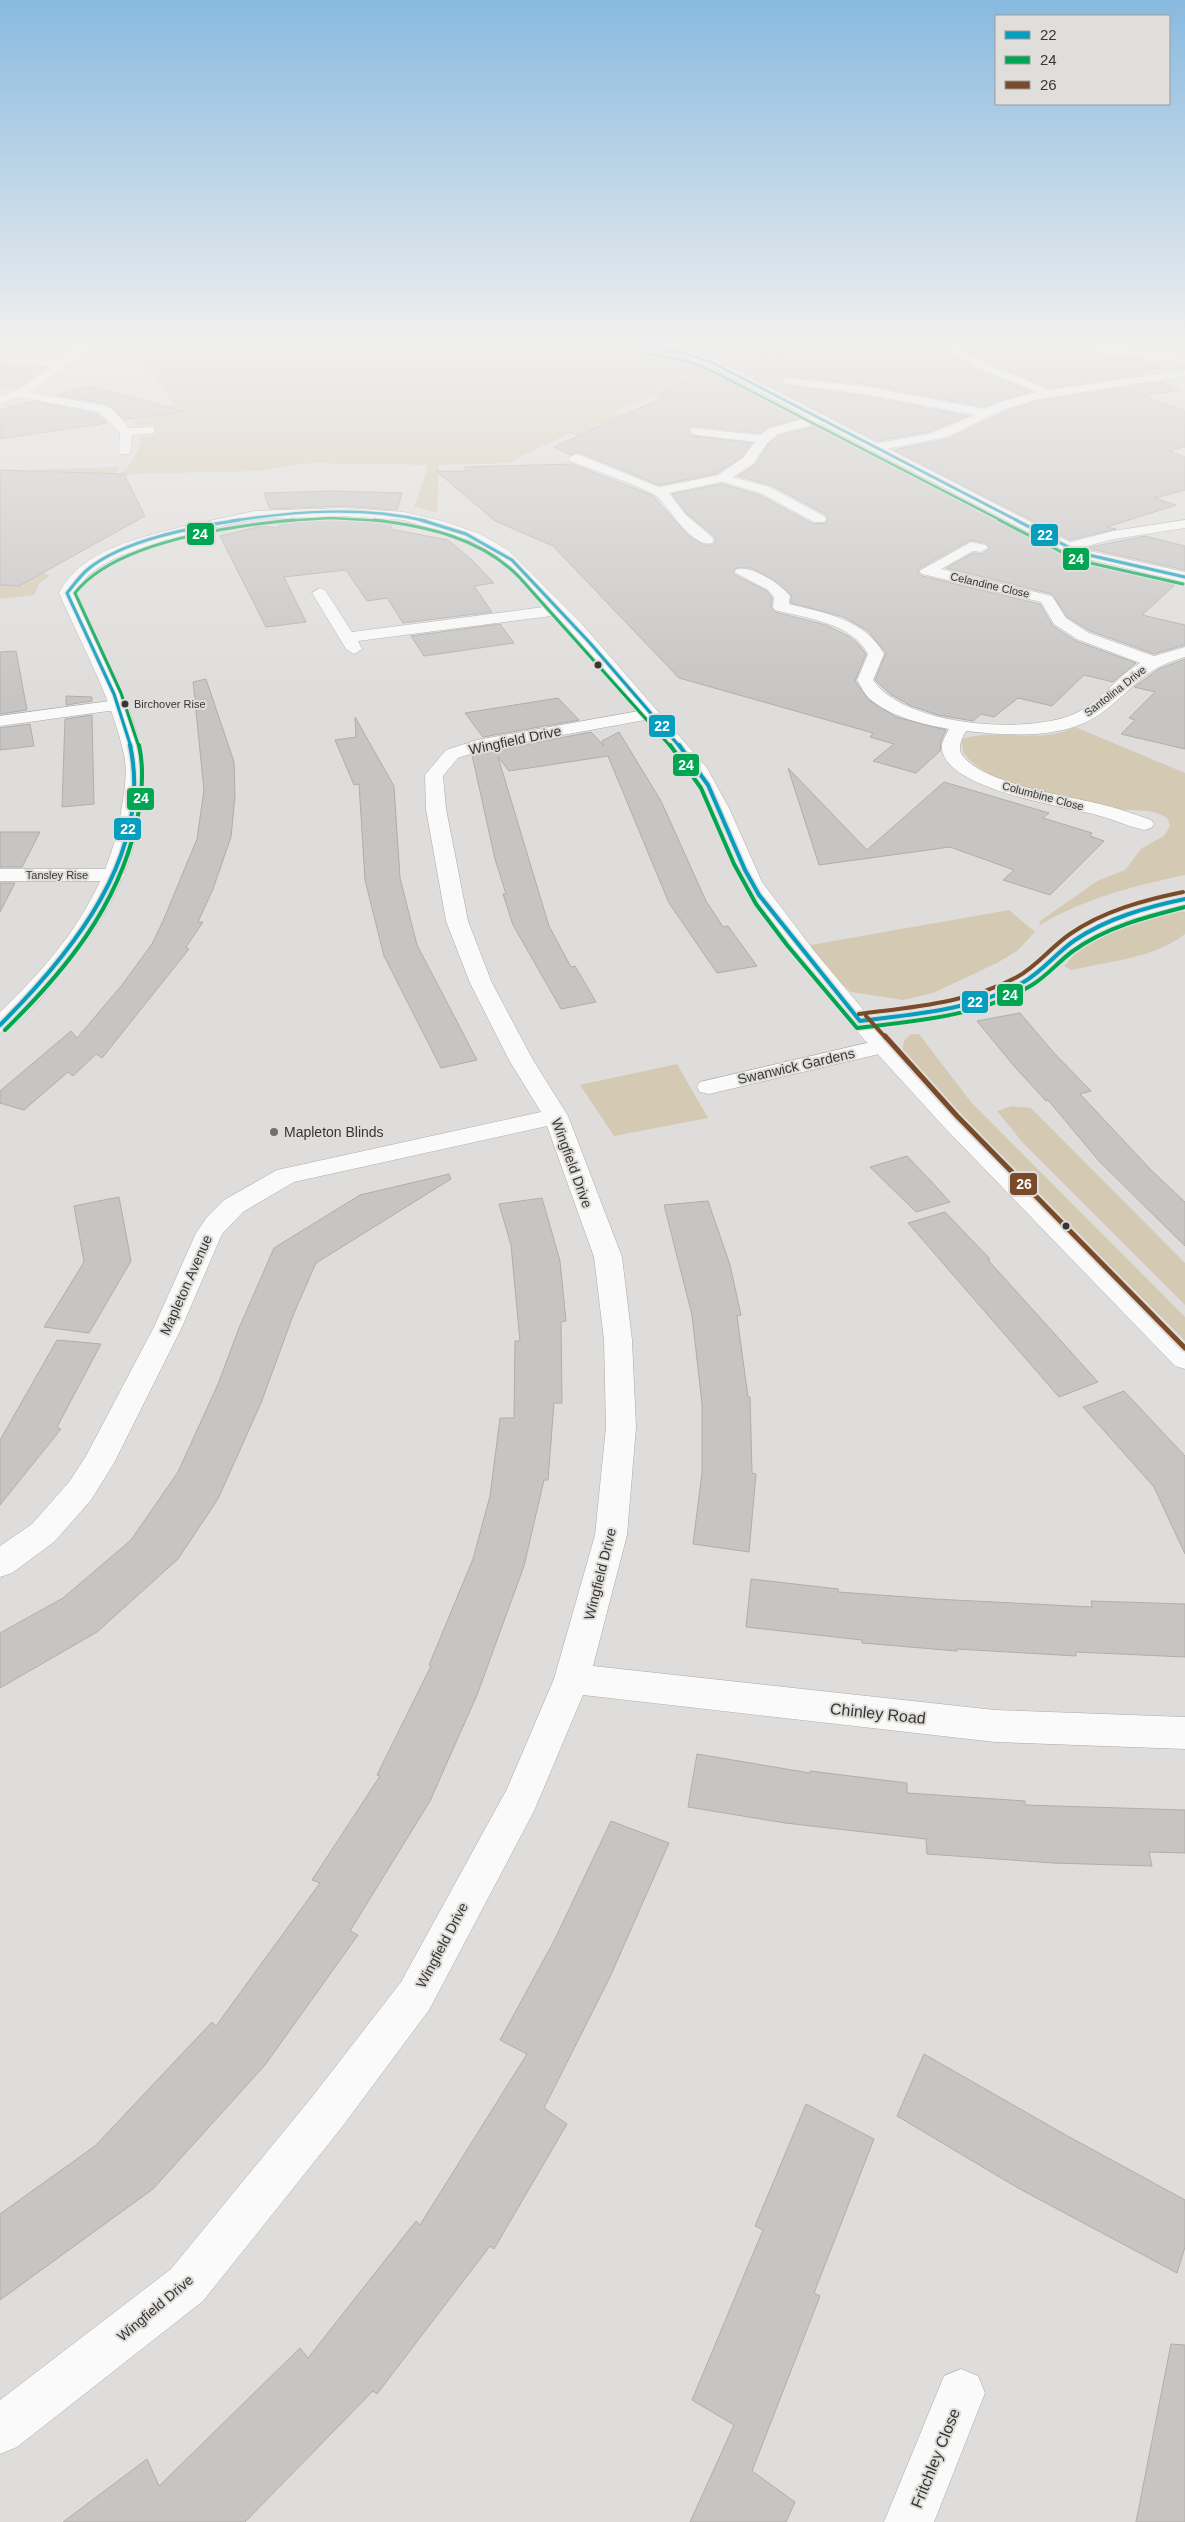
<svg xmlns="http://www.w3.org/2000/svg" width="1185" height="2522" viewBox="0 0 1185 2522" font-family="Helvetica,sans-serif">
<rect width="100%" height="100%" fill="#dfdddb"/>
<path fill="#d4c9b3" d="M98,346H616L681,360L707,370L614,412L683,427L687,433L753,441L718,475L661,487L610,465L625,453L569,433L508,463L439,465L437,512L414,507L428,465L310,463L259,471L131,474L104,489C120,475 138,462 141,436L156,434L153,425H137L132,422L172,408L173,403L139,353L85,355Z
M733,346H820L733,363L702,351L731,349Z
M0,362L52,365L19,389L0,388Z
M121,467L114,474L0,492L35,469Z
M0,566L44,573L50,576L39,584L34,595L0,599Z
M1075,727L1185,773V875C1133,886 1086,898 1040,925L1039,922L1097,881L1125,870L1142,848L1164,836L1170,826L1168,819C1153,807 1134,812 1116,809C1099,807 1084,800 1067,797C1034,789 983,782 963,752L962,739C999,727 1039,745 1075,727Z
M1170,907L1185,912V934C1153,959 1109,961 1071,970L1064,966C1096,931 1126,921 1170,907Z
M1009,910L1035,932L1017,951L997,963L933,993L903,1000L851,992L834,978L805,946Z
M911,1034H919L971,1102L1185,1317V1344L958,1117L902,1054L904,1041Z
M677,1064L708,1118L614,1136L580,1085Z
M1012,1106L1031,1108L1185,1263V1305L1023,1143L997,1111Z"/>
<path fill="#c6c5c3" stroke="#b0aead" d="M789,346H941L978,370L1031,392L1003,399L985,407L863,384L787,376L779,380L787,386L863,396L968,416L928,432L877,441L727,364L788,351Z
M958,346H1086L1103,355L1138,359L1162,368L1137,371L1144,374L1050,388L988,362Z
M711,368L804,417L770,426L760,433L692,426L688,430L692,436L752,443L742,457L717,473L659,485L581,453L575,452L571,455L554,447L664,397L656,396Z
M1161,382L1179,390L1143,396L1185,411V447L1169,451L1185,457V490L1155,498L1176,505L1107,527L1116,529L1070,540L894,450L948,439L1004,412L1038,401Z
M91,386L183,411L124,420L113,408L107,404L57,395Z
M32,401L98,414L107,423L0,439V410Z
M820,425L1074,558L1178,582L1142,615L1185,625V645L1154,654L1090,631L1067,617L1052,594L946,568L973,553L982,554L990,548L986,543L970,540L918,569V572L922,576L1040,604L1053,626L1076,641L1136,663L1113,682L1084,675L1052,706L1018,698L994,717L981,714L973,721L967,720L938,715L911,706L890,694L875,680L886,653L868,631L844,617L791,603V595L774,580L751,568H736L733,574L767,591L772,598L771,607L775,612L826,625L850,637L859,645L866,654L855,681L869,700L896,717L946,730L941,741L940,751L916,773L873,761L894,744L870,737L873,733L679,678L553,546L495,521L436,471H466L465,467L572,464L652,495L689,536L704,545H712L716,541L714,536L687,514L672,494L722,484L759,495L813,524L826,523L828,518L825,514L771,485L738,476L755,465L769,443L779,436Z
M0,470L124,474L145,516L19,586L0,585Z
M333,491L402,493L397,510L343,506L270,509L264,493Z
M343,518L393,521L391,529L448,540L472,560L494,583L474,586L492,612L403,623L387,598L367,601L346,570L284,577L306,622L266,627L220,536L262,526L279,528L275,520Z
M1145,536L1185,546V570L1086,548Z
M500,624L514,643L424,656L411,636Z
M16,651L27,710L0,714V652Z
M1185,659V749L1121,734L1135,720L1129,718L1155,692L1134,687L1159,669Z
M206,679L234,762L235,796L231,837L213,889L198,922H203L186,947L189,949L102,1058L96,1054L73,1076L68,1072L24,1110L0,1103V1091L71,1031L77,1038L122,985L152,944L163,921L197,839L204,790L193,682Z
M66,696L92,697V701L66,705Z
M558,698L579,720L483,737L465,713Z
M92,715L94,804L62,807L65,719Z
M355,717L394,786L400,878L417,945L477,1060L441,1068L384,956L365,880L359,784L354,785L335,740L356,737Z
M30,724L34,746L0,750V728Z
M591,732L604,746L602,741L619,732L661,801L706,901L723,927L728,926L757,966L717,973L669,903L608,756L509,771L498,757L549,926L571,967L575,966L596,1002L561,1009L513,925L503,894H506L495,859L472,755Z
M788,768L867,850L944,782L1049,813L1043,818L1092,833L1090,836L1104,841L1050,895L1003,880L1014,870L950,847L819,865Z
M0,832H40L22,867H0Z
M0,883H15L0,912Z
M1020,1013L1054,1053L1091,1091L1080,1094L1151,1170L1185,1202V1246L1099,1161L1048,1100L1046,1101L1014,1066L977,1021Z
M907,1156L929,1179L950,1202L916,1212L870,1167Z
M449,1174L451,1179L316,1263L294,1313L261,1403L218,1499L178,1559L97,1632L0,1688V1633L63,1598L131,1540L178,1472L218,1384L239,1328L274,1248L360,1195Z
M119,1197L131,1261L89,1333L44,1327L84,1262L74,1206Z
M542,1198L560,1261L566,1321L561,1322L562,1403H554L548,1480H544L524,1566L477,1695L430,1801L350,1931L358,1935L265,2065L153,2189L0,2300V2214L95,2146L212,2022L216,2026L320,1883L312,1880L380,1776L377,1775L431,1666L429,1665L473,1559L490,1496L500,1418H514L515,1341H520L511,1245L499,1204Z
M708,1201L730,1265L741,1315L737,1316L748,1397H750L752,1473L756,1474L749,1552L693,1544L702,1473V1404L692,1315L664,1205Z
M945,1212L990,1259L988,1260L1098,1382L1059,1397L908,1223Z
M57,1340L101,1344L57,1427L61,1429L0,1505V1440Z
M1124,1391L1185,1456V1554L1154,1487L1083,1407Z
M751,1579L838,1589V1592L935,1599L1092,1607L1091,1601L1185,1604V1657L1076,1652V1656L957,1649V1651L862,1643V1640L746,1627Z
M697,1754L810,1773V1771L907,1783V1793L1025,1801V1805L1185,1810V1853L1149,1852L1152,1866L1053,1863L927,1854L926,1839L785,1823L688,1807Z
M611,1821L669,1843L610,1977L544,2108L567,2124L494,2249L490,2246L377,2394L373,2391L245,2522H63L147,2459L159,2486L300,2348L308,2358L416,2221L420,2225L527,2054L500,2040L554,1941Z
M924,2054L1064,2134L1185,2200V2247L1177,2273L1018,2188L897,2116Z
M806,2104L874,2139L814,2293L820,2296L752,2471L795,2502L786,2522H690L734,2425L692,2400L763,2230L755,2226Z
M1171,2344L1185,2345V2522H1136Z"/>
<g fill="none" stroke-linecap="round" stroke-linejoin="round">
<defs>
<path id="street" d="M79,346H90L59,372L29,392L106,406L112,409L129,428L153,427L155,430L153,433L132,435L130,454H120L119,451L120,433L99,412L19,397L0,404V396L20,388L52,367L0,362V356L60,360Z
M663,346H679L667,351H659V347Z
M943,346H955L987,364L1050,390L1185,370V376L1038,399L1003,410L947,437L877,451L871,447L872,444L929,434L975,415L863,394L787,384L781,381L787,378L863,386L985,409L1003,401L1037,392L979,368Z
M1088,346H1103L1174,355L1185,358V365L1162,360L1104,353Z
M823,414L829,418L827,421L778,434L768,442L753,464L733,477L770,487L824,516L826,519L824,522H814L760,493L722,482L669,493L686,515L712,537L714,540L712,543C693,548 670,510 659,498C648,488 588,468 570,461L569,458L575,454L580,455L659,487L718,475L743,458L755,442L696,435L692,434L690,431L692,428L760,435L770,428Z
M255,511L260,512L262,515L260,518L186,534L179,530L181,527Z
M1185,520V528L1114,539L1068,551L1061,547L1063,544L1113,531Z
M971,542L986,545L988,548L981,552L973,551L941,569L1052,596L1066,618L1089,633L1154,656L1185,647V657C1141,670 1136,687 1103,712C1065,740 1011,736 966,731C962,738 958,746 961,753C978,783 1067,796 1100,804C1117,808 1134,814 1151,820L1154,824L1151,828L1144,830C1127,826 1110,818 1093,814C1060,806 949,789 942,750C941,742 946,735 949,729C922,724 891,717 870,699C864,694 861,686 857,680L868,654C852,623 806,618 775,610L773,607L774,597L768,590L734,572L737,569C751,565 781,584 790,596L789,604C825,613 865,619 884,654L873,680C904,726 1026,735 1074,714C1100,703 1116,677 1140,663L1077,639L1054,624L1041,602L922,574L919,571Z
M320,588L325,590L352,632L559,605L567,610L559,615L358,641L362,649L354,654L346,649L312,593Z
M117,700L123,701L126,705L123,709L0,726V716Z
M650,709L656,710L659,714L656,718L486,749L458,758L443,776L446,809L468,921L492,983L533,1060L568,1116L622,1257L632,1340L636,1427L627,1535L593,1666L995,1710L1185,1717V1749L995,1742L583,1695L534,1811L429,2010L342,2127L203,2301L17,2447L0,2454V2400L171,2269L312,2097L401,1982L507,1789L554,1679L595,1535L606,1427L604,1340L594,1257L547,1126L294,1182L243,1212L222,1234L182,1327L114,1463L91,1500L54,1542L12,1573L0,1577V1546L32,1524L69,1482L86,1456L154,1327L196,1233L207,1217L224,1200L277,1170L541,1112L509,1060L470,983L446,921L426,809L425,775L446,750L477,740Z
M0,869H115L122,871L125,875L122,879L115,881H0Z
M884,1039L892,1041L896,1046L892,1051L709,1094L700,1092L697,1087L700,1082Z
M961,2369L978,2376L985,2393L934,2522H884L944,2376Z"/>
<path id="secondary" d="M642,346C667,343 693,352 717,361L1085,550L1185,572V582L1075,556L709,365L688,358L643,348Z
M343,508L404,512L446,522L480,534L508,550L581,623L707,768L730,810L762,882L815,952L866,1013C910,1008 956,1005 996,987C1025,974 1042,952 1067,936C1102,912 1144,902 1185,893V905C1149,913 1113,924 1082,945C1063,958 1049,977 1029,988C982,1013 929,1019 877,1026L961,1116L1185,1341V1369L1175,1366L943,1126L852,1026L799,962L742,883L710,810L692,774L569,629L498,556L470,540L404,520L343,516L255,519L248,515L255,511Z
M186,526L193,530L191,533C155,544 92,557 75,593C98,645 135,705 143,762C146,778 143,795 141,811C132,871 105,920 67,966C52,984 22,1027 0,1032V1012C59,956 108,894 121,812C124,793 128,774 124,755C112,698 82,646 59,593C81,549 142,537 186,526Z"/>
</defs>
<use href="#street" stroke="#abaaa8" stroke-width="1"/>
<use href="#secondary" stroke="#abaaa8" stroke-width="1"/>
<use href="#street" fill="#fafafa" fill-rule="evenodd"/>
<use href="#secondary" fill="#fafafa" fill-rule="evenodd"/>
<defs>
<path id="bus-1-far2" d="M647,346L691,355L713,363L1018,521
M231,521C296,511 362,506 426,521"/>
<path id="bus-1-far1" d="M421,520L466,534L512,560L590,643L680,747
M1016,520L1080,553L1185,577
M131,747L114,694L67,593C73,586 80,576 87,570C122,540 194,527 239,520"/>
<path id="bus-1" d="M679,745L708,785L745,870L759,895L860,1021C915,1014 973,1010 1022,983C1042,972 1056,953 1075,940C1108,918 1147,907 1185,899
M0,1025C71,954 154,854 130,745"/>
<path id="bus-2-far2" d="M645,353L689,362L710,370L1002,521
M282,521L331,518L384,521"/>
<path id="bus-2-far1" d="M374,520C426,526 482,538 520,578L671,747
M999,520L1077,560L1183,584
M139,747L121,693L75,593C116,541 231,526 294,520"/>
<path id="bus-2" d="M670,745L701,788L734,864L756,904L787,945L857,1028C916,1021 981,1016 1032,985C1047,976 1059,961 1073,951C1106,927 1146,917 1185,907
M5,1030C65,971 117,908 136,825C142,798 145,772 139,745"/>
<path id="bus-3-far1" d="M859,1014C912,1007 969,1003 1017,977C1037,966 1051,947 1070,934C1103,911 1144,900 1183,892
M866,1016L886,1038"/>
<path id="bus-3" d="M885,1036L957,1116L1185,1348"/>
</defs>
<use href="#bus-1-far2" stroke="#e0deda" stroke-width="4.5"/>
<use href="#bus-1-far1" stroke="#e0deda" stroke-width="5"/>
<use href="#bus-1" stroke="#e0deda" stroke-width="7"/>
<use href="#bus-2-far2" stroke="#e0deda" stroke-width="4.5"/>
<use href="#bus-2-far1" stroke="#e0deda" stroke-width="5"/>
<use href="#bus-2" stroke="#e0deda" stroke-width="7"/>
<use href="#bus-3-far1" stroke="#e0deda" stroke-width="7"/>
<use href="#bus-3" stroke="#e0deda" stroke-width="9"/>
<use href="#bus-1-far2" stroke="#069ebf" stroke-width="2.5"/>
<use href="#bus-1-far1" stroke="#069ebf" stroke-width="3"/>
<use href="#bus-1" stroke="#069ebf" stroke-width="4"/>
<use href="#bus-2-far2" stroke="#00a651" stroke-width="2.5"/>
<use href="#bus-2-far1" stroke="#00a651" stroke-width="3"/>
<use href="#bus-2" stroke="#00a651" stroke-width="4"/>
<use href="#bus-3-far1" stroke="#7a4b2a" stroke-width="4"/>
<use href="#bus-3" stroke="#7a4b2a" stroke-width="5"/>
</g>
<linearGradient id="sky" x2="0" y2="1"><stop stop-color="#88b9df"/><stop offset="0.49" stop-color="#f1f0ef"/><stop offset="1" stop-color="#f1f0ef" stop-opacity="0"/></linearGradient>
<rect width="1185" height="699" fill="url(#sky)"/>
<g fill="#373634" stroke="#e0deda" stroke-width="2">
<circle cx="598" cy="665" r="4.5"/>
<circle cx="125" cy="704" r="4.5"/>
<circle cx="1066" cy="1226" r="4.5"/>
</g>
<circle fill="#72706e" stroke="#e0deda" stroke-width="2" cx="274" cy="1132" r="5"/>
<g text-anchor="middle" stroke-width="4" stroke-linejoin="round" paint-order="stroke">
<g font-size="11" fill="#373634" stroke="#e0deda">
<text transform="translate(990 585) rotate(13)" y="4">Celandine Close</text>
<text transform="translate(1115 691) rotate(-38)" y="4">Santolina Drive</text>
<text transform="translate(1043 796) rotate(15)" y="4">Columbine Close</text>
<text x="57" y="879">Tansley Rise</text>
</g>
<g font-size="11" fill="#373634" stroke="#e0deda" text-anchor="start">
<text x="134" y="708">Birchover Rise</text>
</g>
<g font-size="14" fill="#373634" stroke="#e0deda">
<text transform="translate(515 740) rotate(-12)" y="5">Wingfield Drive</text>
<text transform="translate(796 1066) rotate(-13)" y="5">Swanwick Gardens</text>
<text transform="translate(572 1163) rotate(70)" y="5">Wingfield Drive</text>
<text transform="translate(186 1285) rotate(-66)" y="5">Mapleton Avenue</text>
<text transform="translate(600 1574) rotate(-76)" y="5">Wingfield Drive</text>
<text transform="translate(442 1945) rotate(-62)" y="5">Wingfield Drive</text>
<text transform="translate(155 2308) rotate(-40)" y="5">Wingfield Drive</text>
</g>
<g font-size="14" fill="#373634" stroke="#e0deda" text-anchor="start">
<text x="284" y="1137">Mapleton Blinds</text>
</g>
<g font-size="16" fill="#373634" stroke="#e0deda">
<text transform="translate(878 1713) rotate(6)" y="6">Chinley Road</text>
<text transform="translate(935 2458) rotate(-68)" y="6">Fritchley Close</text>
</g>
</g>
<g stroke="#e0deda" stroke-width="2">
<rect x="186" y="522" width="29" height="24" rx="5" fill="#00a651"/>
<rect x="1030" y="523" width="29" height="24" rx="5" fill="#069ebf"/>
<rect x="1062" y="547" width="28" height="24" rx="5" fill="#00a651"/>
<rect x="648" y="714" width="28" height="24" rx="5" fill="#069ebf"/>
<rect x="672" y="753" width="28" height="24" rx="5" fill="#00a651"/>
<rect x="126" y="787" width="29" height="24" rx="5" fill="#00a651"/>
<rect x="113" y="817" width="29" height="24" rx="5" fill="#069ebf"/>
<rect x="996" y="983" width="28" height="24" rx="5" fill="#00a651"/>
<rect x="961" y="990" width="28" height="24" rx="5" fill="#069ebf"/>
<rect x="1009" y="1172" width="29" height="24" rx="5" fill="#7a4b2a"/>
</g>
<g font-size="14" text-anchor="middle" font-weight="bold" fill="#fff">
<text x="200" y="539">24</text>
<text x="1045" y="540">22</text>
<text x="1076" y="564">24</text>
<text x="662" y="731">22</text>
<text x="686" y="770">24</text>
<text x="141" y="803">24</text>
<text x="128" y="834">22</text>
<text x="1010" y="1000">24</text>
<text x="975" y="1007">22</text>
<text x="1024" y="1189">26</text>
</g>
<rect x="995" y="15" width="175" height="90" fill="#e0deda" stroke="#9c9b98"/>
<rect x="1005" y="31" width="25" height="8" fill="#069ebf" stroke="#9c9b98"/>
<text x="1040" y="40" font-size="15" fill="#373634">22</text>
<rect x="1005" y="56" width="25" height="8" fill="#00a651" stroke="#9c9b98"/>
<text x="1040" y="65" font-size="15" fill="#373634">24</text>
<rect x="1005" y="81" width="25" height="8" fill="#7a4b2a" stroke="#9c9b98"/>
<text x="1040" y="90" font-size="15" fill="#373634">26</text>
</svg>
